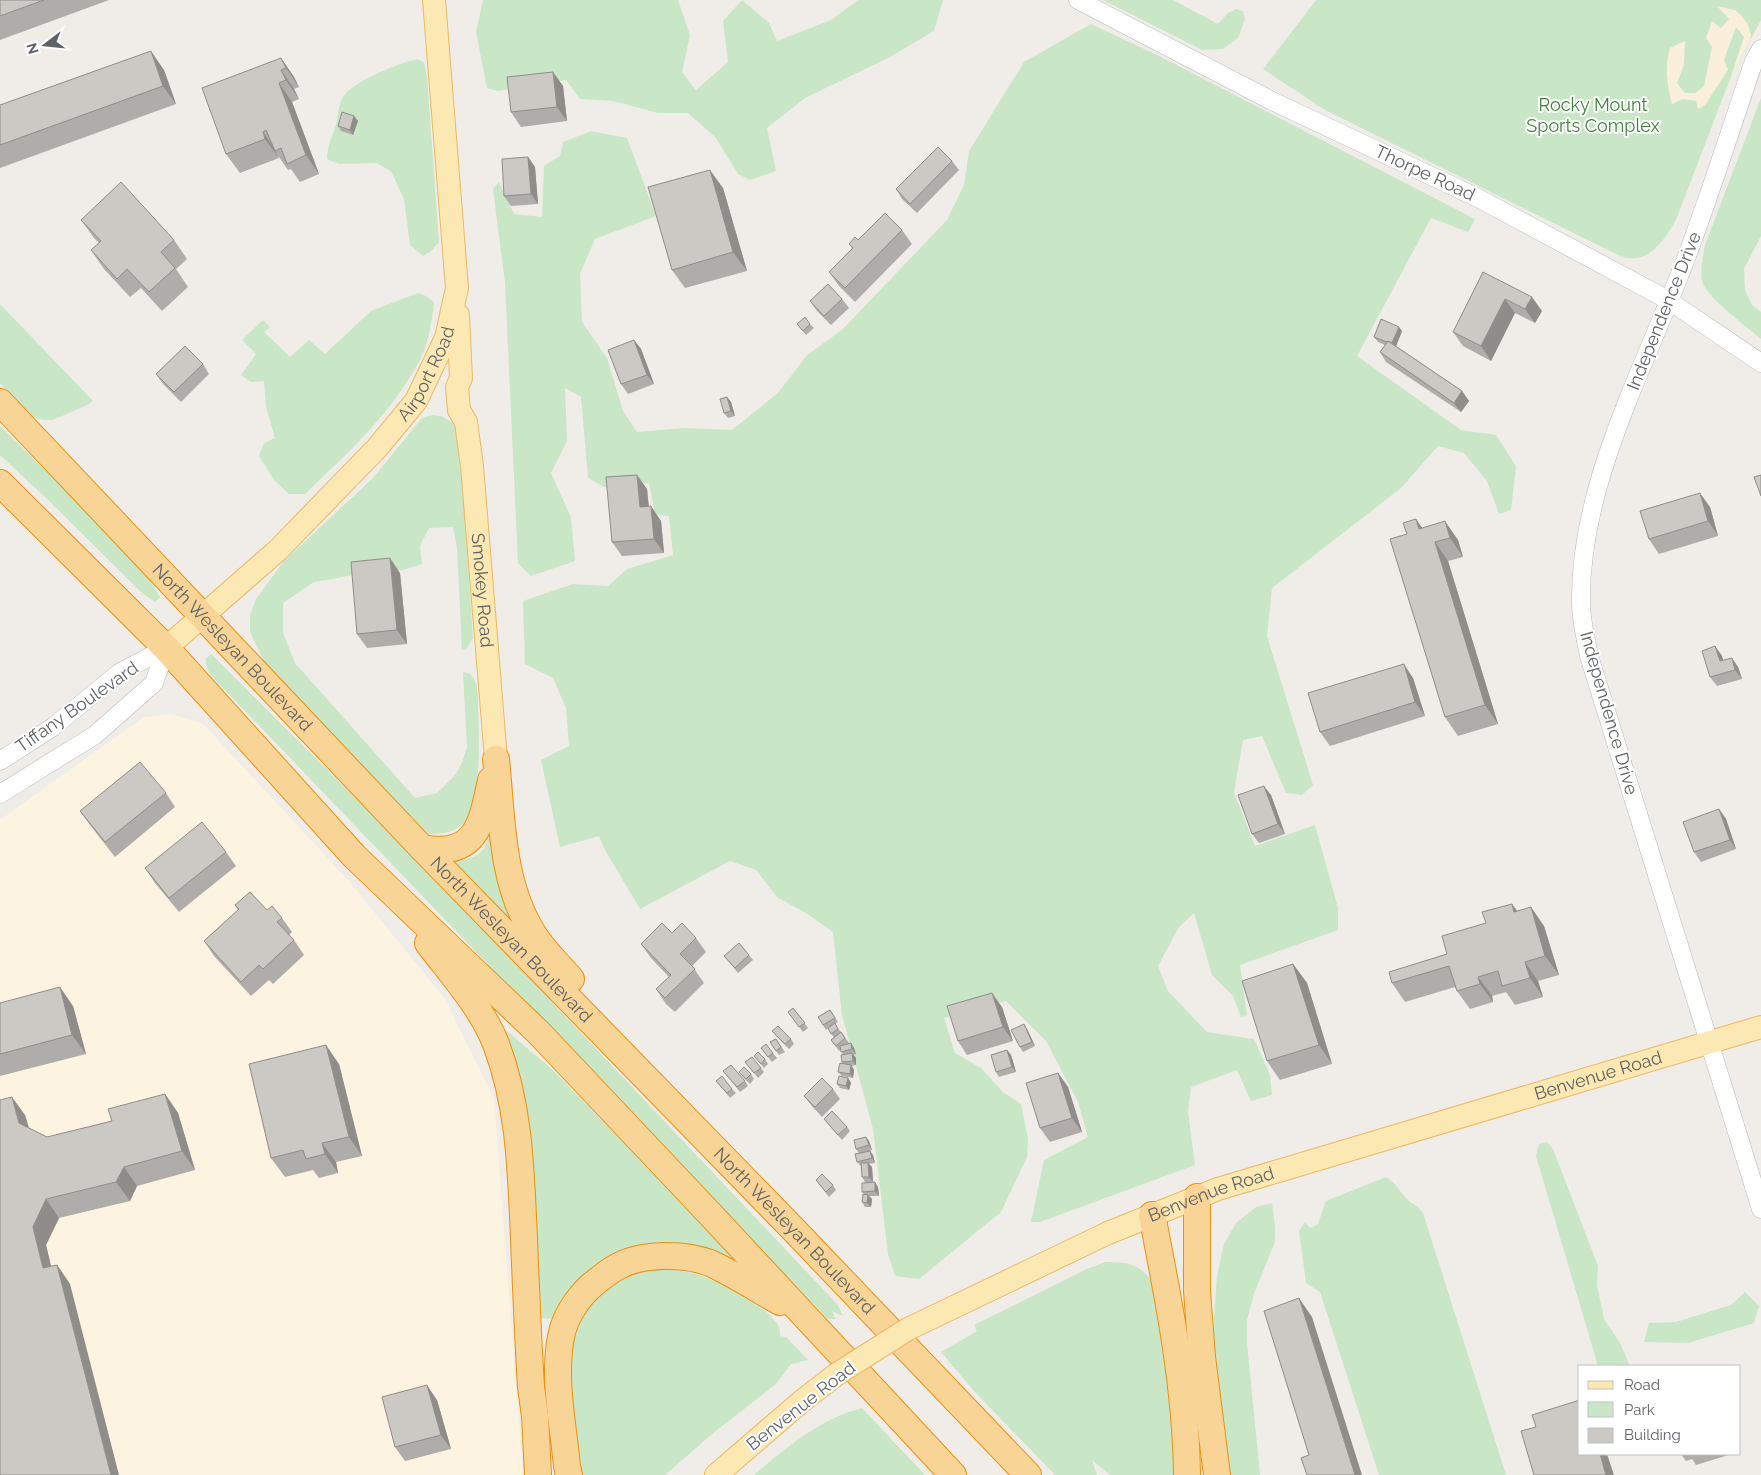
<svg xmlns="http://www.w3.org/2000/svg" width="1761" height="1475" viewBox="0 0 1761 1475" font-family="Raleway,sans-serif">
<rect width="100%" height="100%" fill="#f0ede8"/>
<path fill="#fcf3e0" d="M171,714L203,724L348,880L445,999L494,1099L523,1475H0V820L144,717Z"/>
<path fill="#c9e6c6" d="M483,0H678L690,35L682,72L696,90L728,62L723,21L742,0L769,23L777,41L831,20L858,0H943L934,31L888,58L805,98L767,128L776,171L750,180L738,174L716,138L688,113H658L613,101L580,99L566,80L498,91L487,88L476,32Z
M1103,0H1173L1218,24L1228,13L1236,9L1243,11L1245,19L1238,38L1223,49L1202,50Z
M1316,0H1761V20L1730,79L1676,220C1666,237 1652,261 1629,258C1624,258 1619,255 1614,253L1325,110L1263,69Z
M1091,24L1159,56L1475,219L1468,232L1431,218L1357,356L1461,430L1496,435L1516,466L1511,510L1499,514L1487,481L1464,453L1438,446L1401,488L1272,588L1267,636L1313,785L1302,795L1286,793L1262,736L1243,740L1234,792L1255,846L1315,825L1338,908V930L1240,965L1247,1015L1241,1017L1233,996L1212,975L1194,913L1179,927L1158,966L1168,991L1207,1032L1254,1039L1270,1075L1272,1095L1251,1101L1237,1070L1191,1087L1188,1112L1195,1165L1040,1222H1031L1044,1160L1088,1137L1078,1102L1046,1041L1006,1001L944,1018L955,1053L981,1068L1003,1092L1021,1104L1028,1139L1027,1157L1001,1212L919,1279L895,1276L888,1254L873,1129L842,1015L833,932L809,915L777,897L756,870L730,861L640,909L605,850L599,836L560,847L541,760L569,746L566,708L553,678L525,664L523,601L573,584L608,586L627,569L673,555L669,516L655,515L649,483L604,487L588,478L581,397L565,388L567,441L551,473L571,517L575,561L531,576L518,563L505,283L493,189L499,182L514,214L542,217L544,166L560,156L563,142L591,131L627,138L656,216L595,239L580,274L582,322L607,358L623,411L637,432L684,428L732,430L778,393L807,355L842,330L947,220L964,185L969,151L1024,62Z
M417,59L424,62L427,77L439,242L431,251L423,256L410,245L404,199L391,171L376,163L339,164L327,159C327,147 332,137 336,125C338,117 338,106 342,99C350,82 399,63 417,59Z
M1761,98V236L1744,269L1745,290L1752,305L1761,312V339C1747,327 1706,297 1702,281C1700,269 1703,257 1705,245Z
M418,293L426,296L434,302C432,321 429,341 421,358C392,413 349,452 305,494H289L274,480L259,456L264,443L275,438L266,407L264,381L251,382L241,375L256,354L242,340L263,320L270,327L264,332L290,357L309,340L325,354L371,311Z
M0,304L93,401L87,405L53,420H43L31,417L0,383Z
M432,415L441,416L452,422L457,430L462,471L473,638L467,648L462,650L457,548L453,527L429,528L420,546L422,564L403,570L354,575L314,582L283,603V633L295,663L415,798L437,793L455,775L462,763L467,747L463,672L471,674L476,683L478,697C478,726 486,815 456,829C447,834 436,834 426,834L266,666L250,632V615L256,599L284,561L373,478L422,418Z
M0,426L112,535L146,573L160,597L155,602L142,593L45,497L0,455Z
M211,654L415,857L838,1305L843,1316L832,1311L836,1319H828L224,689C215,680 204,671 206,658Z
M493,820L525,938L453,861C485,859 486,848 493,820Z
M501,1026L553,1070L744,1266C727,1260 703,1248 686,1244C639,1235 590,1258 563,1298C559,1304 557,1312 555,1319L538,1318Z
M1547,1142L1553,1149L1598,1266L1597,1285L1604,1319L1620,1343L1630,1366H1598L1536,1156L1539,1144Z
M1386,1177C1398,1184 1399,1192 1408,1200C1414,1206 1416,1203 1423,1213L1506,1475H1379L1320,1292L1306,1283L1299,1231L1305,1222L1310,1228L1318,1224L1326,1201Z
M1272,1203L1275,1226V1242L1254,1294L1247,1320V1343L1260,1475H1228L1212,1347L1217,1276L1224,1244L1236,1223L1256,1207Z
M1106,1262C1112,1262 1120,1262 1126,1263C1144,1267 1156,1283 1161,1299L1177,1475H1110L1092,1460L1097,1475H1055L974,1391L941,1352L977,1331L974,1325L1087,1269Z
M661,1269C672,1270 685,1271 696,1274C719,1281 765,1304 778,1325C780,1328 780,1333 780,1336L786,1337L808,1360L791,1364L775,1385L712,1434L665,1475H584L578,1465L572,1401L571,1345L581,1315L600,1293L628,1275Z
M1745,1292L1759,1306L1754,1323L1688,1343L1644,1342L1649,1323L1676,1322L1731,1305Z
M862,1408L925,1475H754C786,1448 821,1418 862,1408Z"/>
<path fill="#f9efda" d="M1717,6L1735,10L1741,15L1748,25L1751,35L1750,40L1730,79L1744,37L1736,27L1724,60L1728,70L1705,105L1698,109L1696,101L1683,99L1672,104C1667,84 1664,67 1670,48L1685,41L1684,65L1677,83L1685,93H1695L1704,86L1712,47L1706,38L1712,21L1721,28L1729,19Z"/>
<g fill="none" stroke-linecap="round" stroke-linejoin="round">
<defs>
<path id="minor" d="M1078,0L1272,101L1478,198L1668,300L1761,363
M1761,49L1754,61C1731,128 1710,195 1685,261C1644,369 1579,486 1581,603C1581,621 1586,639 1589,656L1761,1209
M0,761L53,727L119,673L166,648
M0,794L95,735L154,683L166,648"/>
<g id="major">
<path id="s1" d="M458,315L461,378L457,387L459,410L466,422L472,466L496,759"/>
<path id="s2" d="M166,648L278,550L377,448L416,401L446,338L457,288L434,0"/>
<path id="s3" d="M954,1307L1108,1233L1218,1189L1761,1027"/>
<path d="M716,1475L802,1401"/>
</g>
<g id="highway">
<path id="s4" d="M0,402L422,848L794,1230L1028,1475"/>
<path d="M0,483L166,648L354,856L539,1033L710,1214L953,1475"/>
<path d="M496,759C502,818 501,884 534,935C544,951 559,965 571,979"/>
<path d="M422,848C477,858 482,823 491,780"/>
<path d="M428,943C452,975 481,1006 496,1044C520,1107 521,1173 524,1239C526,1289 528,1338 531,1387L535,1416L538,1475"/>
<path d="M1197,1197V1291L1202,1357L1217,1475"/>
<path d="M1152,1215C1169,1301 1186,1388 1187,1475"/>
<path d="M569,1475L567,1466C563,1424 553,1378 561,1337C565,1314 582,1291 601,1278C606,1274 611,1270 617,1267C641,1253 684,1253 710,1263C734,1274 757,1289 780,1302"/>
</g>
</defs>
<use href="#minor" stroke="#b5b8bb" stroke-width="19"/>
<use href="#major" stroke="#ebb866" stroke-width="24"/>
<use href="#highway" stroke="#ec8f0c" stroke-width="28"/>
<use href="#minor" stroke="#fff" stroke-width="18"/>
<use href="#major" stroke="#fbe8b2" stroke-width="22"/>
<use href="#highway" stroke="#f8d597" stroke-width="26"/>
<defs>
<path id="major-bridge" d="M802,1401L837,1374L908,1329L954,1307"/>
</defs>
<use href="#major-bridge" stroke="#ebb866" stroke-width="24" stroke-linecap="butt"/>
<use href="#major-bridge" stroke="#fbe8b2" stroke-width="22"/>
</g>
<path fill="#afaca9" d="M0,0H109L0,40Z
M281,58L294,77L299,87L294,89L299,99L292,102L319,174L300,182L291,169L288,170L277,154L279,158L240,173L226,154Z
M164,70L176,104L0,168V105Z
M553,72L563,86L567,121L521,127L511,112Z
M354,116L358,121L353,135L341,131L338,126Z
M528,157L535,167L538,204L511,206L504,196Z
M952,161L959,170L917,213L902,199L896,189Z
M723,188L747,271L685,288L672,270Z
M81,220L174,240L187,259L176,269L188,287L162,311L141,288L130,297L104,269L91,250L99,243L94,238Z
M902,230L912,244L855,302L839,286L829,272L852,248L849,244L858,240Z
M1483,272L1542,311L1535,323L1515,313L1491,361L1463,346L1453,332Z
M842,299L849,308L831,325L817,311L810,301Z
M797,324H810L814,328L806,335Z
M1402,331L1396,346L1462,391L1469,401L1461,412L1386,362L1380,352L1385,345L1378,342L1374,337Z
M634,340L641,349L654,384L628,394L621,384Z
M203,364L209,374L181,402L163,384L156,374Z
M727,397L731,402L735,416L728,418L724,413Z
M637,475L647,489L649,507L661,521L664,553L622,556L612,542Z
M1710,507L1718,536L1659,554L1649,539Z
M1416,519L1422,528L1458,540L1463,557L1448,561L1498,724L1458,736L1445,717L1407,534Z
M400,573L407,644L367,648L357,634Z
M1715,646L1722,656L1723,660L1738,667L1742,679L1717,686L1710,677Z
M1413,678L1425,716L1330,746L1320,732Z
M166,793L175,807L115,857L90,825L80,811Z
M1271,795L1285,834L1259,843L1252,834Z
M1719,809L1726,819L1736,849L1701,862L1694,852Z
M226,852L236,866L179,912L155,883L145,868Z
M1512,904L1517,911L1544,926L1559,975L1538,981L1543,997L1515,1005L1506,992L1492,996L1493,1002L1470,1009L1457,991L1455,987L1405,1002L1392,983L1447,954L1486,923Z
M235,905L267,910L282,918L292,932L289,935L294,940L304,955L273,984L269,980L251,996L214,956L204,941L238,910Z
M672,933L696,938L706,952L692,966L704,983L675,1012L666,1004L656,989L669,977L651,958L641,944Z
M749,955L753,960L738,973L724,956Z
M1293,964L1307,983L1332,1064L1280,1080L1267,1061Z
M0,1003L73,1006L86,1054L0,1076Z
M1002,1007L1013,1041L967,1055L958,1041Z
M793,1008L808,1028L803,1032L788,1012Z
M830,1010L838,1022L835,1024L849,1043L847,1044L851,1043L854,1048L856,1054L853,1055L856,1058V1065L852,1066L854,1070L853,1078L842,1076L838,1072L843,1064L842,1062L843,1055L841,1049L839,1051L831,1040L834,1038L828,1028L826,1030L818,1017Z
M1027,1029L1035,1046L1023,1052L1020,1047Z
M772,1031L791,1039L794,1044L789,1049L776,1036Z
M776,1039L785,1052L779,1055L770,1042Z
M761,1048L773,1053L777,1058L772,1062Z
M1007,1050L1011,1055L1016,1072L999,1077L996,1072Z
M754,1056L765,1059L768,1064L764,1068Z
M745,1062L761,1068L764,1072L758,1078Z
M339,1064L362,1156L336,1162L338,1173L319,1178L313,1170L285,1177L271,1158Z
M723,1071L745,1081L748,1086L740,1092Z
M739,1072L751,1074L754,1079L750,1084L743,1077Z
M1058,1073L1068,1087L1082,1132L1050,1142L1040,1128Z
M848,1078L851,1083L849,1090L840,1088L837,1084Z
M716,1081L732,1089L736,1093L730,1098Z
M833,1089L840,1099L822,1117L811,1105L804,1096Z
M165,1094L178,1113L195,1170L137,1186L130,1201L59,1218L46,1245L51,1266L57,1265L70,1284L0,1475L25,1115L29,1128L47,1137L112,1121Z
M824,1119L847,1127L850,1131L842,1140Z
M869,1141L872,1150L870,1151L873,1155L875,1163L869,1164L872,1167L873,1182H865L862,1177L861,1166L857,1162L859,1153L856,1149Z
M816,1180L833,1185L836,1190L829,1197Z
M878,1187L879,1196H869L872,1199L871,1207H865L862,1202L864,1194L862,1192Z
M437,1400L451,1449L405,1461L395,1447Z
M1681,1454H1732L1696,1465L1692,1459L1686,1461Z"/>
<path fill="#8f8c89" d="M151,51L164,70L176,104L163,86Z
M281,58L294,77L299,87L286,68Z
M281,70L294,89L299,99L286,80Z
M553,72L563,86L567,121L557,107Z
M279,83L292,102L319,174L306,155Z
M354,116L358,121L353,135L350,130Z
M263,132L276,151H275L279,158L265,139Z
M528,157L535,167L538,204L531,194Z
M710,170L723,188L747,271L733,252Z
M1532,297L1542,311L1535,323L1525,309Z
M1505,299L1515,313L1491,361L1481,346Z
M1399,327L1402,331L1395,349L1392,344Z
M634,340L641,349L654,384L647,375Z
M1462,391L1469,401L1461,412L1454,403Z
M727,397L731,402L735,416L731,411Z
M637,475L647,489L650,522L640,507Z
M1700,493L1710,507L1718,536L1708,521Z
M651,506L661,521L664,553L654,539Z
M1416,519L1429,538L1419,529Z
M1445,521L1458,540L1463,557L1450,538Z
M1435,542L1448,561L1498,724L1485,705Z
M390,558L400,573L407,644L397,630Z
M1715,646L1722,656L1726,671L1720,661Z
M1732,658L1738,667L1742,679L1735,670Z
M1404,664L1413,678L1425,716L1415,702Z
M1264,786L1271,795L1285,834L1278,824Z
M1719,809L1726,819L1736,849L1730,840Z
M1512,904L1525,922L1514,912Z
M1531,907L1544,926L1559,975L1545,956Z
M1525,962L1538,981L1543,997L1530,978Z
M1293,964L1307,983L1332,1064L1319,1045Z
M1478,977L1492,996L1493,1002L1480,984Z
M60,987L73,1006L86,1054L72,1035Z
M992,993L1002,1007L1013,1041L1003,1027Z
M1024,1024L1027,1029L1035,1046L1032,1042Z
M851,1043L854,1048L856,1054L852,1049Z
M326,1045L339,1064L362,1156L349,1137Z
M1007,1050L1011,1055L1016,1072L1012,1067Z
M852,1053L856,1058V1065L853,1061Z
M851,1065L854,1070L853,1078L850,1074Z
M1058,1073L1068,1087L1082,1132L1072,1118Z
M848,1078L851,1083L849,1090L846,1086Z
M165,1094L178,1113L195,1170L182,1151Z
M12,1097L25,1115L33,1142L19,1123Z
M866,1137L869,1141L872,1150L869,1145Z
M322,1143L336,1162L338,1173L325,1154Z
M870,1151L873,1155L875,1163L872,1158Z
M868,1163L872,1167L873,1182L869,1177Z
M124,1167L137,1186L130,1201L116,1182Z
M875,1182L878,1187L879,1196L875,1191Z
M868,1195L872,1199L871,1207L867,1203Z
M46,1199L59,1218L46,1245L56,1287L43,1268L33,1227Z
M57,1265L70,1284L119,1475H111Z
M1299,1298L1312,1317L1362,1475H1355Z
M427,1385L437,1400L451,1449L441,1435Z
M1600,1454H1607L1614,1475H1606Z"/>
<path fill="#ccc8c4" stroke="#8f8c89" d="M0,0H44L0,16Z
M151,51L163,86L0,145V105Z
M281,58L286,68L281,70L286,80L279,83L306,155L287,164L281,148L275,151L266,130L263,132L265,139L226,154L202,88Z
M553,72L557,107L511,112L507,77Z
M342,112L354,116L350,130L338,126Z
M938,147L952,161L910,204L896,189Z
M528,157L531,194L504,196L502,159Z
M710,170L733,252L672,270L648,187Z
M121,182L174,240L161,252L175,268L149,292L127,269L117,279L91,250L101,241L81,220Z
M885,213L902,230L845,288L829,272L853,248L849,244L855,237L858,240Z
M1483,272L1532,297L1525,309L1505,299L1481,346L1453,332Z
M828,284L842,299L824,316L810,301Z
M805,317L810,324L803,331L797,324Z
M1381,319L1399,327L1392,343L1388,341L1387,342L1374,337Z
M634,340L647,375L621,384L608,350Z
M1388,341L1462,391L1454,403L1380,352Z
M185,346L203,364L174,392L156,374Z
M727,397L731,411L724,413L720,399Z
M637,475L640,507L651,506L654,539L612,542L606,477Z
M1761,475V496L1754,477Z
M1700,493L1708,521L1649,539L1640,511Z
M1416,519L1419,529L1445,521L1450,538L1435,542L1485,705L1445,717L1390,539L1407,534L1403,523Z
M390,558L397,630L357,634L351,562Z
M1715,646L1720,661L1732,658L1735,670L1710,677L1702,651Z
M1404,664L1415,702L1320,732L1308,693Z
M140,762L166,793L105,842L80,811Z
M1264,786L1278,824L1252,834L1238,795Z
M1719,809L1730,840L1694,852L1683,822Z
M202,822L226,852L169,898L145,868Z
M250,892L267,910L272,906L282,918L277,922L294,940L263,969L259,965L241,982L204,941L239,909L235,905Z
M1512,904L1514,912L1531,907L1545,956L1525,962L1530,978L1502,986L1498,971L1478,977L1480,984L1457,991L1449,966L1392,983L1389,972L1447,954L1442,936L1486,923L1482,912Z
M662,923L672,933L682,923L696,938L680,954L695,969L665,998L656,989L671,975L641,944Z
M739,943L749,955L735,968L724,956Z
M1293,964L1319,1045L1267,1061L1242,981Z
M60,987L72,1035L0,1054V1003Z
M992,993L1003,1027L958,1041L947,1006Z
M793,1008L805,1023L799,1027L788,1012Z
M830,1010L835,1018L823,1025L818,1017Z
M835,1023L838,1029L831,1034L828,1028Z
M1024,1024L1032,1042L1020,1047L1011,1030Z
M778,1026L791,1039L785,1044L772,1031Z
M841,1032L845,1038L836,1046L831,1040Z
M776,1039L781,1047L776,1051L770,1042Z
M851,1043L852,1049L841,1052L840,1046Z
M766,1044L773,1053L768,1057L761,1048Z
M326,1045L349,1137L322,1143L325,1154L306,1159L303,1150L271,1158L249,1064Z
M1007,1050L1012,1067L996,1072L991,1055Z
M758,1052L765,1059L761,1064L754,1056Z
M852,1053L853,1061L842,1062L841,1055Z
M752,1057L761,1068L754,1073L745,1062Z
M840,1063L851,1065L850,1074L838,1072Z
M731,1065L745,1081L737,1087L723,1071Z
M744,1067L751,1074L746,1079L739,1072Z
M1058,1073L1072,1118L1040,1128L1026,1083Z
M722,1076L732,1089L727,1093L716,1081Z
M839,1076L848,1078L846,1086L837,1084Z
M822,1078L833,1089L815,1107L804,1096Z
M165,1094L182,1151L124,1167L116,1182L46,1199L33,1227L43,1268L57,1265L111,1475H0V1100L12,1097L19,1123L47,1137L112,1121L108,1109Z
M832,1111L847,1127L838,1135L824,1119Z
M866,1137L869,1145L856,1149L854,1140Z
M870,1151L872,1158L857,1162L855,1154Z
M861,1163H868L869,1177H862Z
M822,1174L833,1185L826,1192L816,1180Z
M875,1182V1191L862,1192V1183Z
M863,1194L868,1195L867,1203L862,1202Z
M1299,1298L1355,1475H1307L1301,1458L1309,1455L1264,1311Z
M427,1385L441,1435L395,1447L382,1397Z
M1580,1400V1454H1600L1606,1475H1534L1521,1431L1536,1427L1532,1415Z"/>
<g text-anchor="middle" stroke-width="4" stroke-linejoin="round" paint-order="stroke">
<g font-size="18" fill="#3e833a" stroke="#fff">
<text x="1593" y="111">Rocky Mount<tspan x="1593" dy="21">Sports Complex</tspan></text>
</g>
<g font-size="18" fill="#5f6367" stroke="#fff">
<text transform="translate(1425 173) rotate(25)" y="6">Thorpe Road</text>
<text transform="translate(1664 311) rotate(-68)" y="6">Independence Drive</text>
<text dy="6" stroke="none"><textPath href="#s2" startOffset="381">Airport Road</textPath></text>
<text dy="6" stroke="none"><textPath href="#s1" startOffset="279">Smokey Road</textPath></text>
<text dy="6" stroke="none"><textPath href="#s4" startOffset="338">North Wesleyan Boulevard</textPath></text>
<text transform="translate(77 707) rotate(-35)" y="6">Tiffany Boulevard</text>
<text transform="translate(1609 713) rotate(74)" y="6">Independence Drive</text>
<text dy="6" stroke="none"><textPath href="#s4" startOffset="742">North Wesleyan Boulevard</textPath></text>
<text dy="6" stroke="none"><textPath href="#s3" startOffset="686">Benvenue Road</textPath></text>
<text dy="6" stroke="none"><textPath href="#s3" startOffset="281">Benvenue Road</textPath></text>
<text dy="6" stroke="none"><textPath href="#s4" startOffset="1148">North Wesleyan Boulevard</textPath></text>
<text transform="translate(801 1406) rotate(-38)" y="6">Benvenue Road</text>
</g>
</g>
<rect x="1578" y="1365" width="162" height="90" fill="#ffffff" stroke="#bfc1c2"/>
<rect x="1588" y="1381" width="25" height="8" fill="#fbe8b2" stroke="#bfc1c2"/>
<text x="1624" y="1390" font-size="15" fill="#5f6367">Road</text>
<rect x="1588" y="1402" width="25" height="15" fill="#c9e6c6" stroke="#bfc1c2"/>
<text x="1624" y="1415" font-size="15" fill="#5f6367">Park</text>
<rect x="1588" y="1428" width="25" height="15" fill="#ccc8c4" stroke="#bfc1c2"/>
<text x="1624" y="1440" font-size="15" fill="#5f6367">Building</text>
<g transform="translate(45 45) rotate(254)" stroke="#ffffff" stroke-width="4" paint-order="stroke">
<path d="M0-4L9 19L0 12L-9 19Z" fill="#5f6367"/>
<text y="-8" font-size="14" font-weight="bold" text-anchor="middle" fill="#5f6367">N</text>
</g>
</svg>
